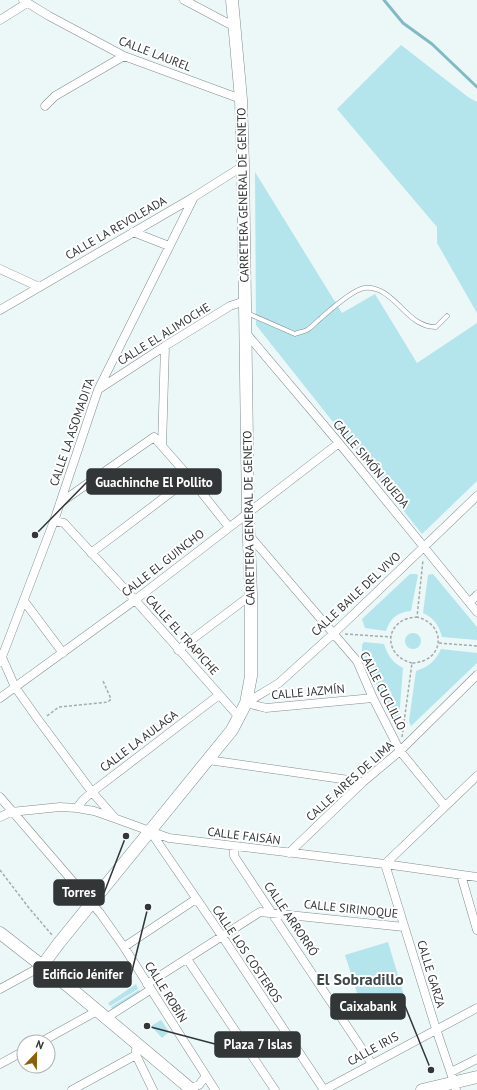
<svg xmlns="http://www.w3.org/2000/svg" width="477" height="1090" viewBox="0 0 477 1090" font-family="'PT Sans',sans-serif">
<rect width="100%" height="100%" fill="#ecf7f8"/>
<path fill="#b4e4ec" d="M401,45L468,97L477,102V313L437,243V227L337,109Z
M255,172L342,313L375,294L417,363L477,323V481L422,534L256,325Z
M410,574H416L418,575L411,611C398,612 390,618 386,631L365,628L362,619Z
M433,574L477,627V640L442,637C439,625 434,618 423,613L428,575Z
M405 641a8 8 0 1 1 16 0a8 8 0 1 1-16 0Z
M364,642L384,644C388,656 392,662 403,668L399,719L395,722L362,655V645Z
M441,649L477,653V663L411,726L409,721L416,671C429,667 436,660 441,649Z
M388,942L406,1002L364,1015L345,955Z
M136,984L138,989L110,1006L108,1003Z
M139,990L141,994L113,1011L111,1007Z
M161,1020L169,1032L162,1038L151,1026Z"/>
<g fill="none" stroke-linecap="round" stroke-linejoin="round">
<path stroke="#80bbc4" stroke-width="3" d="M384,0L403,23L432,44L477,87"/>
<defs>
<path id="lane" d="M247,313L295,334C299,332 303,332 307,330C312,327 317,321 321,318C330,310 353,290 364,288C395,285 406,328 436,327L447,316"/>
<path id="street" d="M23,0L49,16L124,56L241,99
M184,0L235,27
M0,20L27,3
M45,106L55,96L124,56
M133,232L169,246
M0,269L39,287
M0,310L194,197L243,166
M246,333L339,443L477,612
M99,389L165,346L230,306L245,301
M162,446L165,346
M60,503L154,437L190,478L229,527
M54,521L64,523L135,600L240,718
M249,535L357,661L373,698L400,751L445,806
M91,553L190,478
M24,601L63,653
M470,602L477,595
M178,650L251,595
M1,655L15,687L37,718L92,792L114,817
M0,662L54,521L98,390L194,197
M0,698L135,600L339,443
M246,703L279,683L334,633L477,496
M246,703L266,708L373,698
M208,760L363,782
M0,797L100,913L124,947L215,1090
M77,808L83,800L92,792L219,695
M0,817L11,812L60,807L77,808L94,811L114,818L169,838L385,864L477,877
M150,831L222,936L324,1090
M234,847V856L372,1064
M289,853L363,782L400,751L477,675
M385,864L436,1029L454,1082L456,1090
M385,864L477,776
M461,875L477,930
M124,947L196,899
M187,959L275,1090
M147,984L260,912L404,927
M0,989L42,966
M106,1018L150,990
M41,1042L97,1011
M136,1050V1055L153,1090
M0,1064L24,1051
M451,1072L477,1059
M187,1089L199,1085L206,1076
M72,1090L136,1055
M324,1090L477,1008"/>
<path id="secondary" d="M0,933L68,986L192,1090
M42,966L59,943L232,730L246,703L251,676V595L248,513L243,166L241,99L232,0
M422,1090L477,1077"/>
</defs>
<use href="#lane" stroke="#838d8f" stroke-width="5"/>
<use href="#street" stroke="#838d8f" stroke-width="9"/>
<use href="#secondary" stroke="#838d8f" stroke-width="13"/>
<path stroke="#a3abac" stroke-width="1.5" stroke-dasharray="3 2" stroke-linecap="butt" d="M345,634L391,637
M439,643L477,646
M412,663C381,655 385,618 417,617
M47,716L59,707L108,702L111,699L103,681
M402,737L412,663C444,662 448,625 417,617L423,560
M0,870L29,908L52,935"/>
<use href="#lane" stroke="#fff" stroke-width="4"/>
<use href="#street" stroke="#fff" stroke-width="8"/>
<use href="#secondary" stroke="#fff" stroke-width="12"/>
</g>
<g text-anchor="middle" stroke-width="4" stroke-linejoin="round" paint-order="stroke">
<g font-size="12" fill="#323637" stroke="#fff">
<text transform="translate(155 54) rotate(21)" y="4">CALLE LAUREL</text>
<text transform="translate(243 195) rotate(-91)" y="4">CARRETERA GENERAL DE GENETO</text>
<text transform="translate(116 228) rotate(-30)" y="4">CALLE LA REVOLEADA</text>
<text transform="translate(164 334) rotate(-32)" y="4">CALLE EL ALIMOCHE</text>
<text transform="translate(72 432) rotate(-71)" y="4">CALLE LA ASOMADITA</text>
<text transform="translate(371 464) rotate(50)" y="4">CALLE SIMÓN RUEDA</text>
<text transform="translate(249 518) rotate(-91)" y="4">CARRETERA GENERAL DE GENETO</text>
<text transform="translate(163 563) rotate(-38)" y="4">CALLE EL GUINCHO</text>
<text transform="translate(356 594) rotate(-43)" y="4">CALLE BAILE DEL VIVO</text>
<text transform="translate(182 635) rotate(48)" y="4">CALLE EL TRAPICHE</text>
<text transform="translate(383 691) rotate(63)" y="4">CALLE CUCLILLO</text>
<text transform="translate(308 692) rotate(-5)" y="4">CALLE JAZMÍN</text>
<text transform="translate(139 741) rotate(-37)" y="4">CALLE LA AULAGA</text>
<text transform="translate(350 781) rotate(-42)" y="4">CALLE AIRES DE LIMA</text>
<text transform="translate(244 836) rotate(7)" y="4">CALLE FAISÁN</text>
<text transform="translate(351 909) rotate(6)" y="4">CALLE SIRINOQUE</text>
<text transform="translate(291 919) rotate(56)" y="4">CALLE ARRORRÓ</text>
<text transform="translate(247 954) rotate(56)" y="4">CALLE LOS COSTEROS</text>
<text transform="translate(431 974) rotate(73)" y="4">CALLE GARZA</text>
<text transform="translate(166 992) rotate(58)" y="4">CALLE ROBÍN</text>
<text transform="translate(373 1049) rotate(-29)" y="4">CALLE IRIS</text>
</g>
<g font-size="16" font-weight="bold" fill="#3e4748" stroke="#fff">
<text x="360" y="985">El Sobradillo</text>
</g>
</g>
<path fill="none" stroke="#323637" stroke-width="1.5" d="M35 535L87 482M126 836L104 893M148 907L131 975M431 1070L405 1006M147 1026L215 1044"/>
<g fill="#323637" stroke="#fff" stroke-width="1.5">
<circle cx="35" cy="535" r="4"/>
<circle cx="126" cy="836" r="4"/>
<circle cx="148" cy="907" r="4"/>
<circle cx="431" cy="1070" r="4"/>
<circle cx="147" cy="1026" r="4"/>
</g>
<g fill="#323637" stroke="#323637" stroke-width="1.5">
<rect x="87" y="469" width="134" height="25" rx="4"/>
<rect x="54" y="880" width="50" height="25" rx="4"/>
<rect x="34" y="962" width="97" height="25" rx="4"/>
<rect x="331" y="994" width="74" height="25" rx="4"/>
<rect x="215" y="1032" width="85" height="25" rx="4"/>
</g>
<g font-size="13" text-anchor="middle" font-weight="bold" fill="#fff">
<text x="154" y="487">Guachinche El Pollito</text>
<text x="79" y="897">Torres</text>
<text x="83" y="979">Edificio Jénifer</text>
<text x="368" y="1011">Caixabank</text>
<text x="258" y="1049">Plaza 7 Islas</text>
</g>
<g transform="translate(36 1054) rotate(22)"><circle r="19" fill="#ffffff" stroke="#adafaf"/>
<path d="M0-3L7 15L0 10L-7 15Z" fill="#8d6106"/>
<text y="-6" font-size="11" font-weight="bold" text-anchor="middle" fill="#323637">N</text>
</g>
</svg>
